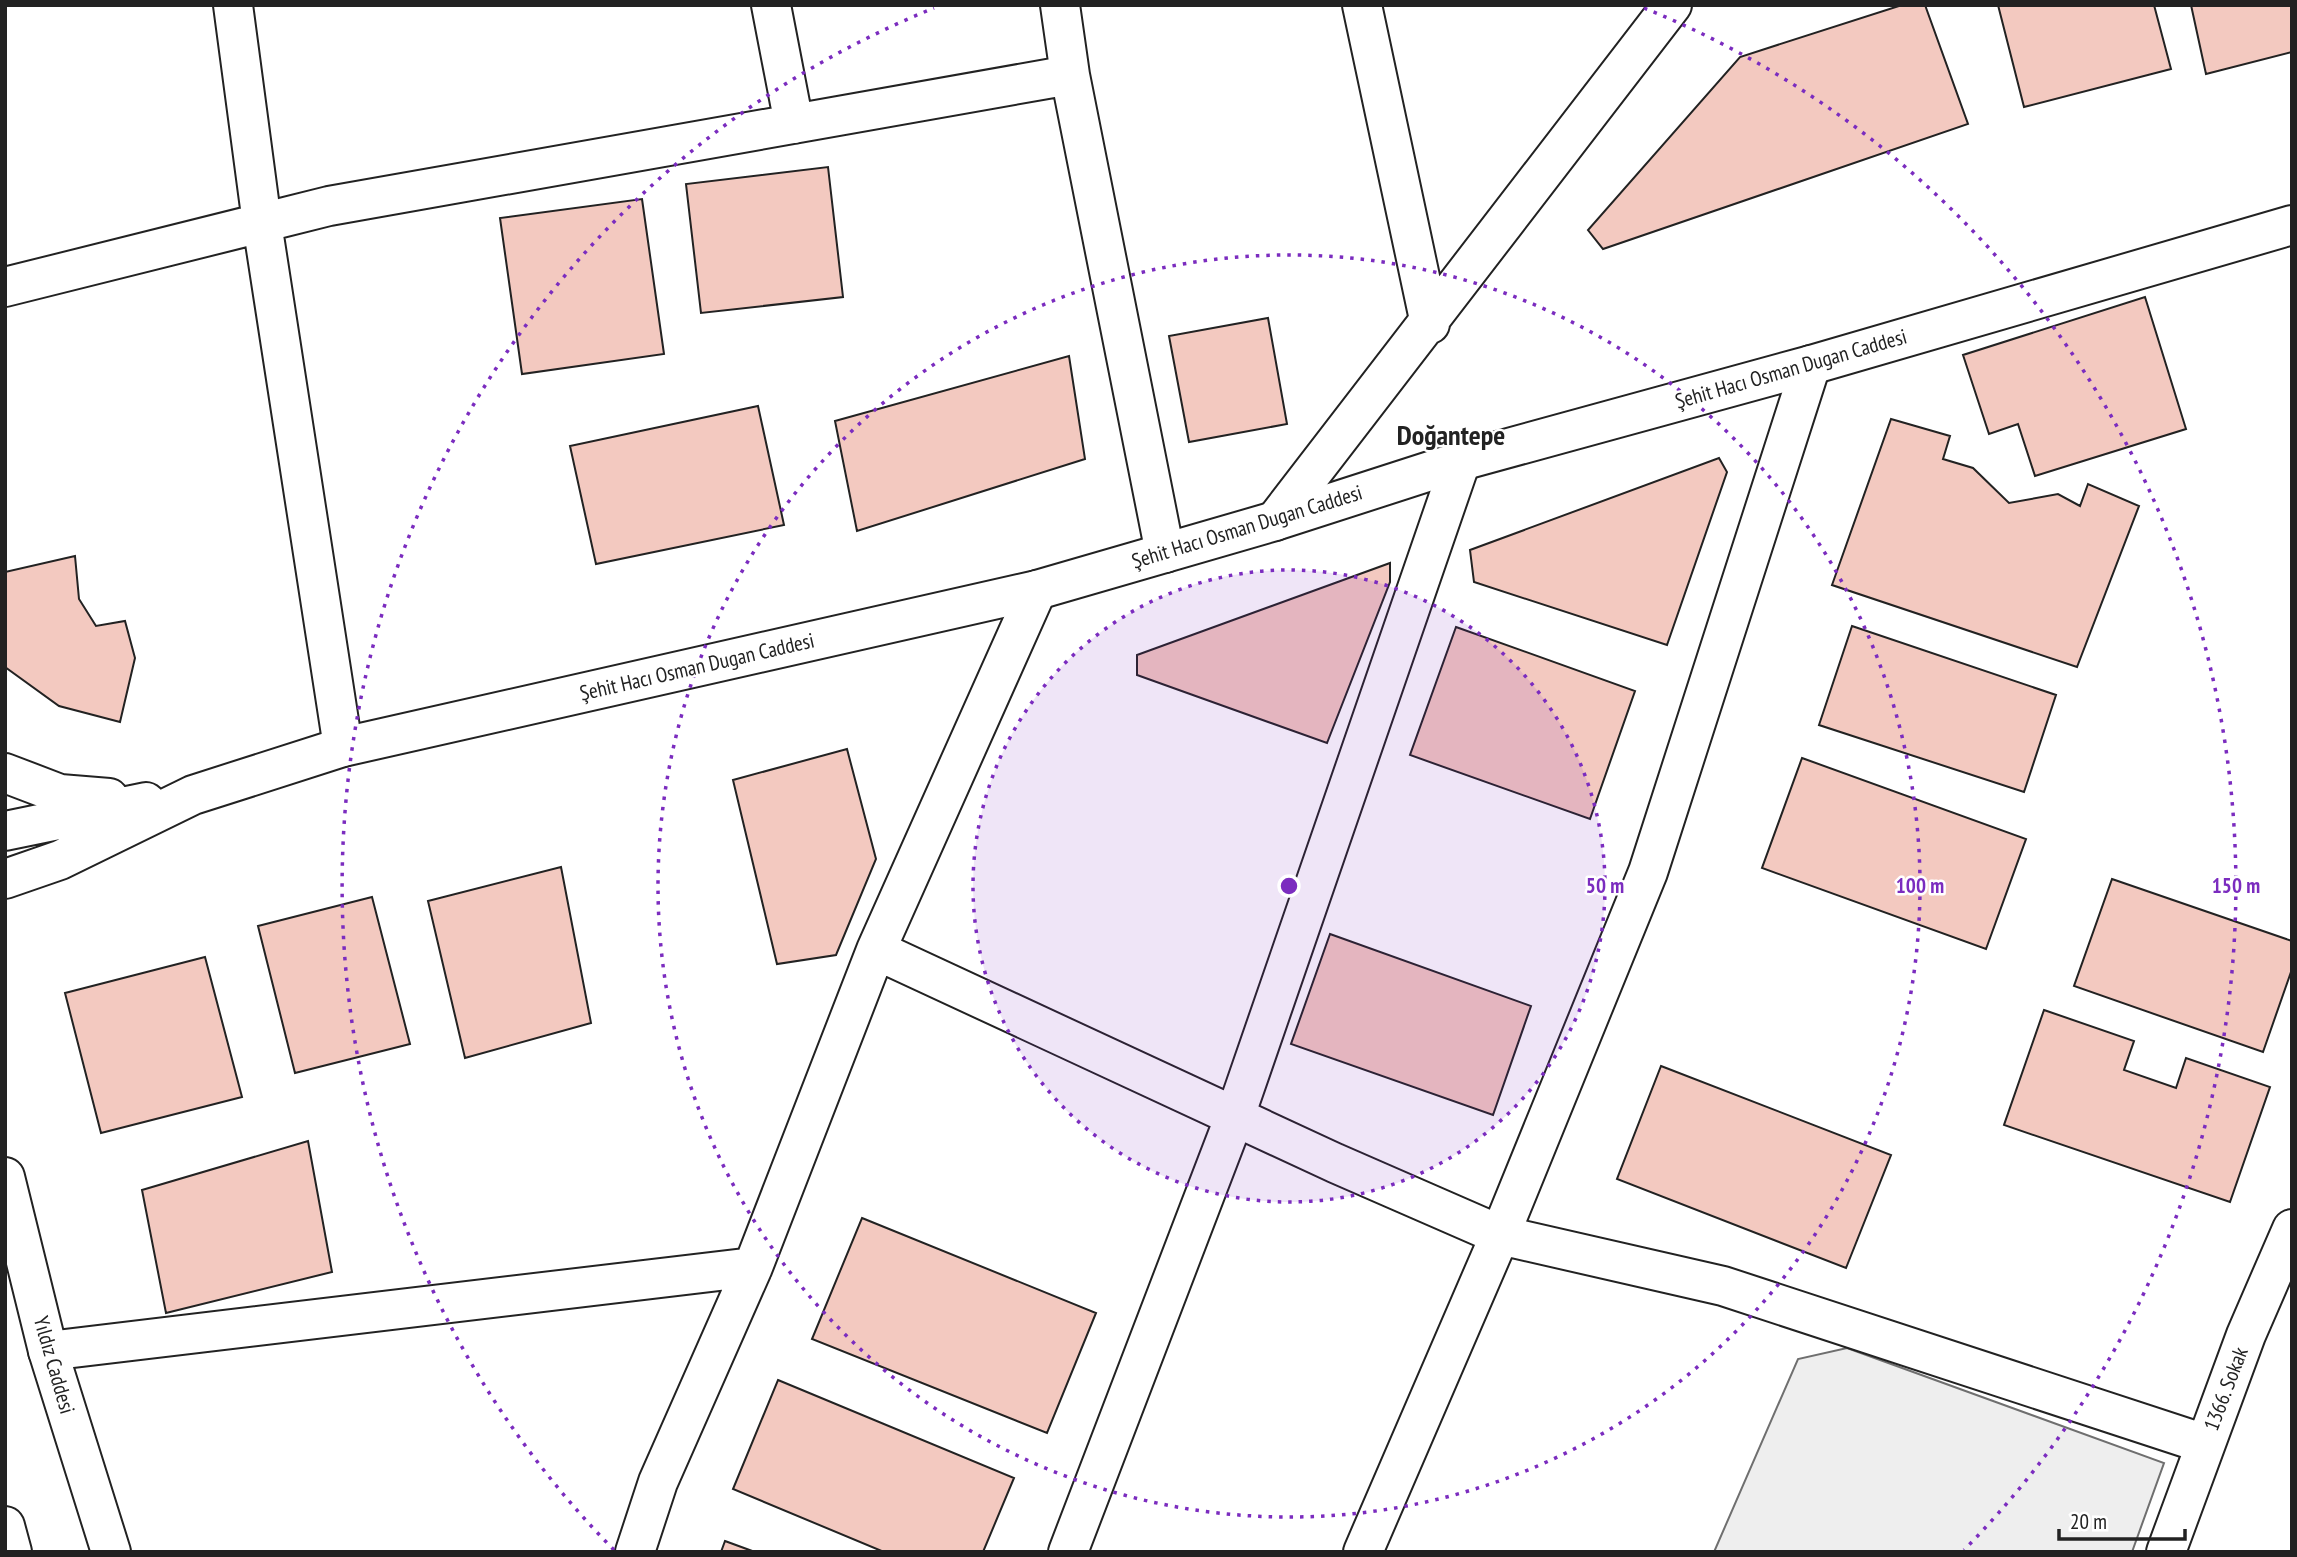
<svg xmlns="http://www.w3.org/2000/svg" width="2297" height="1557" viewBox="0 0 2297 1557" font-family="'PT Sans Narrow',sans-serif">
<rect width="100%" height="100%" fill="#fff"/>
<path fill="#eee" stroke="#6f6f6f" stroke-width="2" d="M1847,1348L2164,1463L2132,1552H1714L1798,1359Z"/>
<path fill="#f3c9c0" stroke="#222" stroke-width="2" d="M1902,5H1925L1968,124L1603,249L1588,230L1740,57Z
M1998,5H2154L2171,69L2024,107Z
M2191,5H2292V52L2206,74Z
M828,167L843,297L701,313L686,184Z
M642,199L664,354L522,374L500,218Z
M2145,297L2186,429L2035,476L2018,424L1989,434L1963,355Z
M1268,318L1287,424L1189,442L1169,336Z
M1069,356L1085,459L857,531L835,421Z
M758,406L784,525L596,564L570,446Z
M1891,419L1950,436L1943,459L1973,468L2009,503L2058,494L2080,506L2088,484L2139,506L2077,667L1832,585Z
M1719,458L1727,472L1667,645L1474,582L1470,550Z
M75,556L79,599L96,626L125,621L135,658L120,722L59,706L5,667V572Z
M1390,563V582L1327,743L1137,675V655Z
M1852,626L2056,695L2024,792L1819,725Z
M1456,627L1635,691L1590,819L1410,755Z
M847,749L876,859L836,955L777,964L733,780Z
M1802,758L2026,839L1986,949L1762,868Z
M561,867L591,1023L465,1058L428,901Z
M2112,879L2292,941V969L2263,1052L2074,986Z
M372,897L410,1044L295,1073L258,926Z
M1330,934L1531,1006L1493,1115L1291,1044Z
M205,957L242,1097L101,1133L65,993Z
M2044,1010L2134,1041L2124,1070L2176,1088L2186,1058L2270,1087L2230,1202L2004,1125Z
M1661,1066L1891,1155L1846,1268L1617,1179Z
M308,1141L332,1272L166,1313L142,1190Z
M862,1218L1096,1313L1047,1433L812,1339Z
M778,1380L1014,1478L983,1552H884L733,1489Z
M725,1541L755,1552H721Z"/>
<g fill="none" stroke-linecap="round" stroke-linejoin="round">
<defs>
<path id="minor" d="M233,5L262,223L343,747
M771,5L794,124
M1060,5L1070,75L1165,553
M1362,5L1430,324
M5,287L329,206L1070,75
M1275,521L1672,5
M876,950L1335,1163L1500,1235L1723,1286L2205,1444
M48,1351L753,1267
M635,1552L658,1482L753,1267L876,950L1037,590
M1068,1552L1235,1116L1461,461
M1363,1552L1500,1235L1648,872L1811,365
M2166,1552L2246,1335L2292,1229"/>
<path id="secondary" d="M5,773L60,794L109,798
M5,831L146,802
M5,879L60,860L193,795L343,747L1037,590L1275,521L1461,461L1811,365L2292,225
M5,1177L48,1351L111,1552
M5,1526L12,1552"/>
</defs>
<use href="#minor" stroke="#222" stroke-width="42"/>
<use href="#secondary" stroke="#222" stroke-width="42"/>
<use href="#minor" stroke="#fff" stroke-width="38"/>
<use href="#secondary" stroke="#fff" stroke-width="38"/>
</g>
<circle cx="1289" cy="886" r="316" fill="#7b2cbf" fill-opacity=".12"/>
<g fill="none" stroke="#7b2cbf" stroke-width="3.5" stroke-dasharray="3.5 7">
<circle cx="1289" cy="886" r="316"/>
<circle cx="1289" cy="886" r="631"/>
<path d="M614 1550A947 947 0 0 1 934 8M1644 8A947 947 0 0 1 1964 1550"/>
</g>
<g text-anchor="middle" stroke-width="5" stroke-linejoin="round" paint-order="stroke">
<g font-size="21" fill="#222" stroke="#fff">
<text transform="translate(1791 369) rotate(-16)" y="7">Şehit Hacı Osman Dugan Caddesi</text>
<text transform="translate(1247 527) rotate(-17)" y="7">Şehit Hacı Osman Dugan Caddesi</text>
<text transform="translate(697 667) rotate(-13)" y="7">Şehit Hacı Osman Dugan Caddesi</text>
<text transform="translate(54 1365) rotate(74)" y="7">Yıldız Caddesi</text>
<text transform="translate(2226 1389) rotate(-69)" y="7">1366. Sokak</text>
</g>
<g font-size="28" font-weight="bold" fill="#222" stroke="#fff">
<text x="1451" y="445">Doğantepe</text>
</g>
</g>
<circle cx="1289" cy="886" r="10" fill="#7b2cbf" stroke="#fff" stroke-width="3.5"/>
<g font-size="21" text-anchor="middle" font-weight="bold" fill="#7b2cbf" stroke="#fff" stroke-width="5" stroke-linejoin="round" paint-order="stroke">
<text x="1605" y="893">50 m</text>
<text x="1920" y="893">100 m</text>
<text x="2236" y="893">150 m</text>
</g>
<rect width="2297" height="1557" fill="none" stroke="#222222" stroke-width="14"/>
<path d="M2059 1529v10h126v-10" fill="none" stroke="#222222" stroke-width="3.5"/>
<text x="2070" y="1529" font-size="21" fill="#222222" stroke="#ffffff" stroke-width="5" paint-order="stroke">20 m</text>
</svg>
